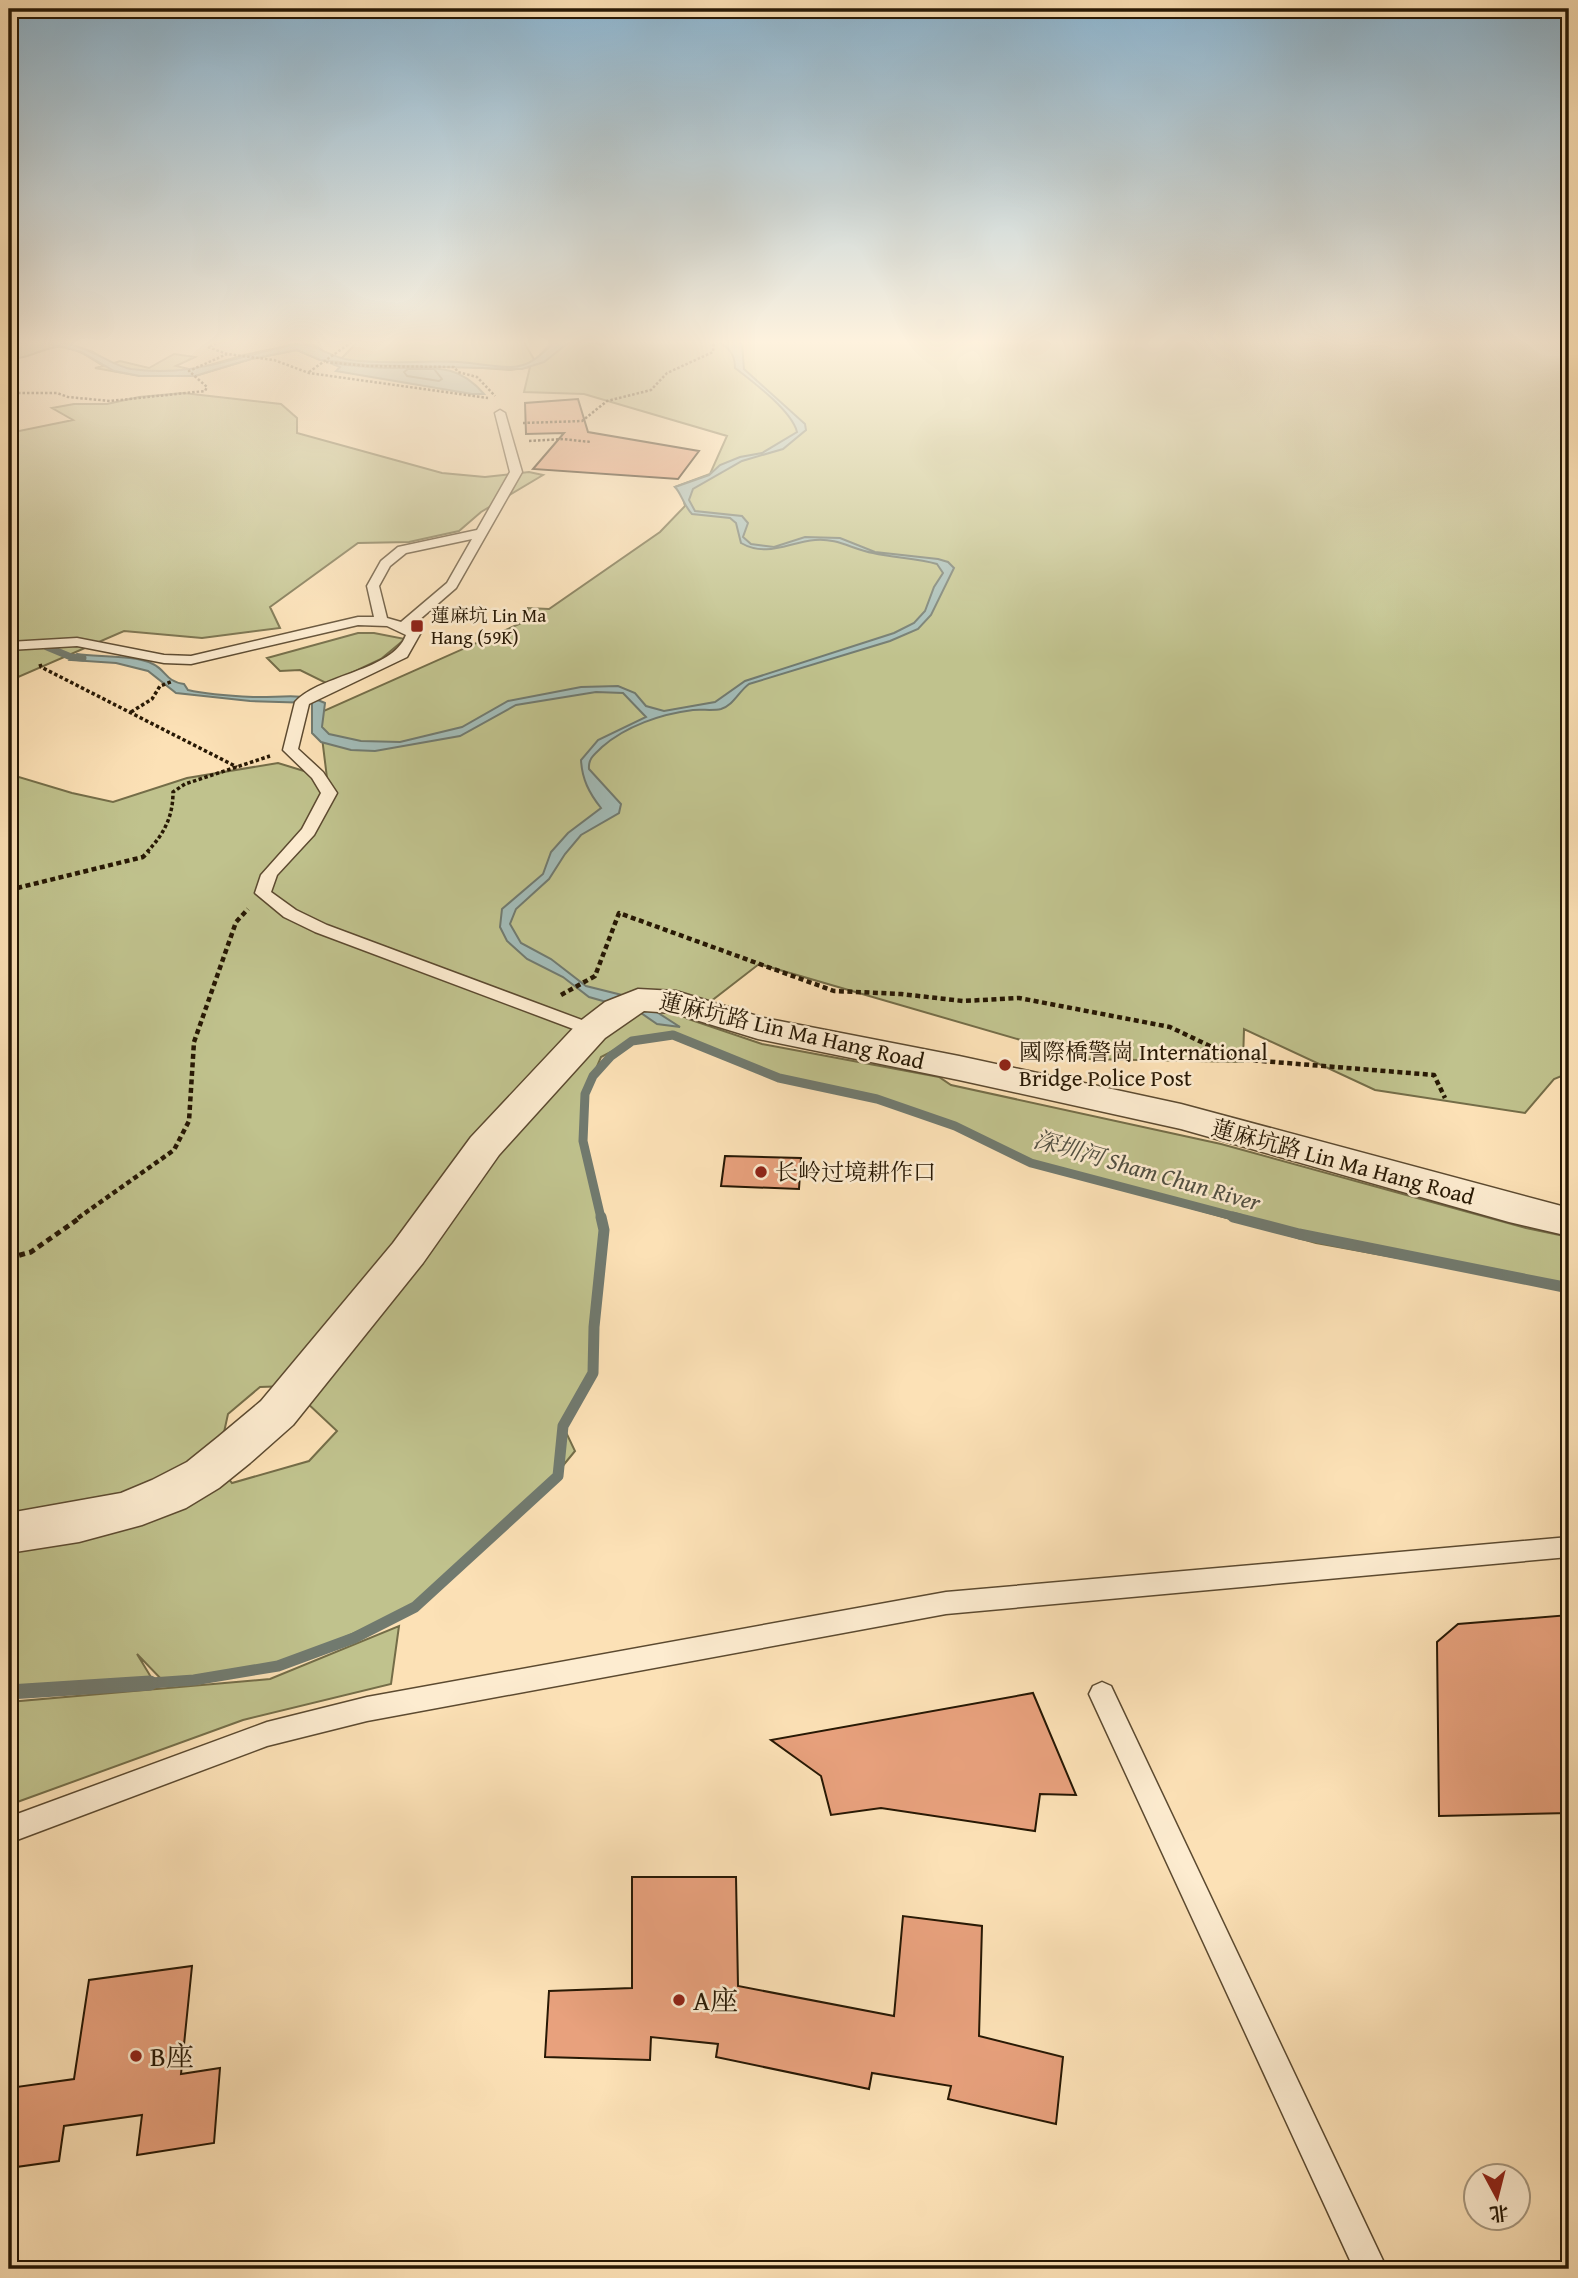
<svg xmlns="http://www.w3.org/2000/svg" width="1578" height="2278" viewBox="0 0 1578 2278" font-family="'Gentium Book Plus','Noto Serif SC',serif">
<rect width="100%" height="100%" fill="#fce1b6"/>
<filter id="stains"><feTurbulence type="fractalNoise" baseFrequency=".00286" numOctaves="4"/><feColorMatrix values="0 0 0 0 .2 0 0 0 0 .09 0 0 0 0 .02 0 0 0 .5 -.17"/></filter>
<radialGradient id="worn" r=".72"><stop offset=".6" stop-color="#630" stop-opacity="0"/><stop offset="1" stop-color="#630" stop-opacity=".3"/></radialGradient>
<path fill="#c0c28d" stroke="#746d48" stroke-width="2" fill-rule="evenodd" d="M9,339H81L69,344L93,352L111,364L120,361L149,368L174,354L195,357L176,366L193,370L244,355L296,344L315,345L331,357L342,358L360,339H522L535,361L546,349L561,339L606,345L609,339H1569V1073L1554,1079L1525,1113L1375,1090L1244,1029L1243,1062L1086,1059L759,964L688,1019L762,1044L939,1077L951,1085L1221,1144L1526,1228L1569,1237V1289L1316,1243L1031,1163L981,1139L883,1101L779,1078L672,1032L666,1036L632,1041L601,1057L590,1083L584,1117L587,1159L602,1219L593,1373L563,1426L575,1451L543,1490L415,1607L278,1666L163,1681L137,1654L154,1682L9,1692V1534L109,1526L152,1500L9,1523V774L72,793L113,802L187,778L278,763L327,778L319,713L528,620V608L549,609L660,532L685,506L682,494L675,487L710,474L727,436L584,394L524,392L530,367L511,370L443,365H368L320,360L297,350L251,359L195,376H140L95,368L103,366C90,357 74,346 57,347C40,349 27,360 9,358ZM289,1386L337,1431L309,1461L232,1483L217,1464L228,1414L260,1387Z
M183,393L281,404L297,418V433L442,473L485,477L529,472L543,475L481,512L459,531L409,542L358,543L270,607L280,628L202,638L124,631L9,681V433L73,420L52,408L74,404H107L139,397Z
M358,633H374L405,639L381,659L328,684L300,670L280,671L267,658Z
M399,1626L391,1684L243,1720L9,1805V1702L270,1679Z"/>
<path fill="#a2bbb7" stroke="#717a6f" stroke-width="2" d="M23,339C46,339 70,342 91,352C106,358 115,366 131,369C193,378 236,356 296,344C318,344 329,357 350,360C386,365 422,360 458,362C476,363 494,367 512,367C541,366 545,339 573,339L544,362L522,369L368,365L320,360L297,350L251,359L195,376H140L114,371L81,352L40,341L9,344Z
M711,339H734L742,345L744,369L805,424L806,430L783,449L742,461L693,489L689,500L695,511L742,516L748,523L743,537L751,544L774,547L805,537L840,538L875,552L938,559L948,562L954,568L931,615L918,629L890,641L749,684C739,691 733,706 721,709C712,711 702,709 693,710C661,714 626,726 602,747C595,754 588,758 589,769L621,804L619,813L581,835L565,854L549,879L516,909L510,924L521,943L551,959L586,986L626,996L649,1007L680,1027L657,1024L638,1011L589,997L563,977L527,959L507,941L500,927L502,909L543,874L551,852L568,833L601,808C589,793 582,779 581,760L598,740L646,717L623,693L596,692L516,705L460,736L375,751L351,750L321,742L312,733V703L250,701L176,693L148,671L116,663L70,660L77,654C97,657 136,655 153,664C167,671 165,681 184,684L188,690C209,695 232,696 254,697C278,698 303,692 325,703L322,727L329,734L361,741L400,742L462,727L508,701L581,687L618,686L635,693L646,706L664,711L715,702L745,681L894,633L914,623L925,611L934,587L943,573L937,564C916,558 894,558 873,553C852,549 837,538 815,540C789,542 767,558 741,543L736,523L730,518L692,514C684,506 681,493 675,487L709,475L720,465L740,457L762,453L797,432C792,411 752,381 735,368C735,352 726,344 711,339Z
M330,363C352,366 373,368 395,368C433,369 457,362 484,394H472L336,371L340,367Z"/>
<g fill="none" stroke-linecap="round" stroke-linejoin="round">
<path stroke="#646a5e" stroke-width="2" d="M408,369H434L442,379L439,381L407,376L404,372Z"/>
<path stroke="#717a6f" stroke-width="7" d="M47,647L71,657L83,658"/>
<path stroke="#717a6f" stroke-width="9" d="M601,1218L583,1141L585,1094L593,1076L611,1056L632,1041L673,1035L779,1078L877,1099L955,1126L1031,1163L1240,1218"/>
<path stroke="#717a6f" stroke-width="11" d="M1233,1217L1299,1234L1569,1288
M123,1685L194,1680L278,1666L354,1638L415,1607L558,1476L563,1426L593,1373L594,1327L604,1230L601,1217"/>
<path stroke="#717a6f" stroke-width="15" d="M9,1692L150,1683"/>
</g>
<path fill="#e8a17d" stroke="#271804" stroke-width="2" d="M578,399L588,432L699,451L678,479L533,469L564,433L526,434L525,403Z
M725,1156L801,1158L799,1189L721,1186Z
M1569,1615V1813L1439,1816L1437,1642L1458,1624Z
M1033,1693L1076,1795L1040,1794L1035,1831L881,1808L831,1815L821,1776L771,1740Z
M632,1877H736L738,1986L894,2016L903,1916L982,1926L979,2036L1063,2057L1056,2124L948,2099L951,2086L872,2073L869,2089L716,2057L718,2044L651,2037L650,2060L545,2057L549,1991L632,1988Z
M192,1966L181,2074L220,2068L214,2143L137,2155L142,2115L64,2126L59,2161L9,2168V2088L74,2079L89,1980Z"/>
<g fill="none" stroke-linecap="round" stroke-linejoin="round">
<defs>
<path id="service" d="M500,410L505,413L522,472L456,588L411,627L420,634L407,657L309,704L298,749L323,772L337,793L314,835L277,875L271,892L296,910L327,925L598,1026L601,1030L592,1036L315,932L284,917L255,893L261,875L302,829L321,793L312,778L283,750L295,702C321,674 393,671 406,635L387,626L358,625L191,664L164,663L77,646L9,650V642L77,638L164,655L191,656L358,617H374L367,586L381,561L398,547L477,530L510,472L495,413ZM472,539L447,583L401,622L387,618L379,586L390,566L406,553Z
M1569,1537V1557L946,1614L367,1721L267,1746L9,1843V1817L267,1722L367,1697L946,1592Z
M1102,1682L1111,1686L1387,2269H1354L1089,1694L1093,1686Z"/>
<path id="minor" d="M638,989L676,991L764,1018L959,1056L1181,1104L1569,1208V1236L1509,1222L1181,1129L959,1080L758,1039L673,1013L644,1011L605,1038L499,1155L423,1263L293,1425L250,1463L219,1488L186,1508L142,1525L79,1542L9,1553V1513L121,1493L152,1480L187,1462L218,1437L261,1401L393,1243L471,1137L579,1022L605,1002Z"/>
</defs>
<use href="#service" stroke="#5c4a30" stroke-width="3"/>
<use href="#minor" stroke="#5c4a30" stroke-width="3"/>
<path stroke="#271804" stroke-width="2.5" stroke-dasharray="2.5 2" stroke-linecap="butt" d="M229,339L208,347L227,354L274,360L309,373L488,398
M326,362L368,366L454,367L458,372L477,377L495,396
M309,372L356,339
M9,393H57L68,397L110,401L205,391L207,387L189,371L227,354
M523,423L582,421L607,401L651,390L667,373L713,352L714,339
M529,441L563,439L591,442"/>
<path stroke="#271804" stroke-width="3.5" stroke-dasharray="3.5 2.5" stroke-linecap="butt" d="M40,664L41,667L237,767
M131,712L152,699L160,686L173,681
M147,852C164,834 173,817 173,792L185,784L270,756"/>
<path stroke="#271804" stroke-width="4.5" stroke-dasharray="5 3.5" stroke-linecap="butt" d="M9,890L143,857L149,851
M561,995L595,976L619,913L834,991L901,994L963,1001L1019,998L1170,1027L1237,1059L1434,1075L1445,1098
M78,1218L174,1150L189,1121L194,1042L236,922L248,909"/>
<path stroke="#271804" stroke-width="5" stroke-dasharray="6 4.5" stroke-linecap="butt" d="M9,1258L31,1252L81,1217"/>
<use href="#service" fill="#fdecd0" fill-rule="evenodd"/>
<use href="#minor" fill="#fdecd0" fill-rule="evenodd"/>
</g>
<linearGradient id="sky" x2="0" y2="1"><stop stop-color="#8cb7d4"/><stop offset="0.52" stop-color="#fef2de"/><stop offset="1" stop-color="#fef2de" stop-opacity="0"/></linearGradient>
<rect width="1578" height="658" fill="url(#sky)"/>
<g fill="#8f2418" stroke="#fdecd0" stroke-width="2.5">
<rect x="410" y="619" width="14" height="14" rx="3.5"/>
<circle cx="1005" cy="1065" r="7"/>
<circle cx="761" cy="1172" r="7"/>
<circle cx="679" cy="2000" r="7"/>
<circle cx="136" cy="2056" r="7"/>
</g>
<g text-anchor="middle" stroke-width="5" stroke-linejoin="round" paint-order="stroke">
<g font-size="19" fill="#271804" stroke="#fdecd0" text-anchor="start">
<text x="431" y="622">蓮麻坑 Lin Ma<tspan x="431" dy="22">Hang (59K)</tspan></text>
</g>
<g font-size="23" fill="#271804" stroke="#fdecd0">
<text transform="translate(792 1031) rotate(13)" y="8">蓮麻坑路 Lin Ma Hang Road</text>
<text transform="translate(1343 1162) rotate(15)" y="8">蓮麻坑路 Lin Ma Hang Road</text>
</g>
<g font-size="23" fill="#271804" stroke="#fdecd0" text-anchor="start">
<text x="1019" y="1060">國際橋警崗 International<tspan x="1019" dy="26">Bridge Police Post</tspan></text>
<text x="775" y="1180">长岭过境耕作口</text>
</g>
<g font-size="24" font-style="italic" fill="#525143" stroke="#fdecd0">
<text transform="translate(1147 1171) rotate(16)" y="8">深圳河 Sham Chun River</text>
</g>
<g font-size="28" fill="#271804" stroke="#fdecd0" text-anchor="start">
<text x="693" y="2010">A座</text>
<text x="150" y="2066">B座</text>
</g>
</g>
<rect width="1578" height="2278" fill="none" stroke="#fce1b6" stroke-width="35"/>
<rect x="10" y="10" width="1557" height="2257" fill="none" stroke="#271804" stroke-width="3.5"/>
<rect x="18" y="18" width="1543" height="2243" fill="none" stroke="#271804" stroke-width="2"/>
<g transform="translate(1497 2197) rotate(173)"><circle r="33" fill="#fdecd0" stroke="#a7977e" stroke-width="2"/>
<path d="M0-5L12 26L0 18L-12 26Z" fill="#8f2418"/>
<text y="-10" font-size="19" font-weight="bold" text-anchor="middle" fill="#271804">北</text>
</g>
<rect width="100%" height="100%" filter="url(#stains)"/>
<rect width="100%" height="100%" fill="url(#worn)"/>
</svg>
